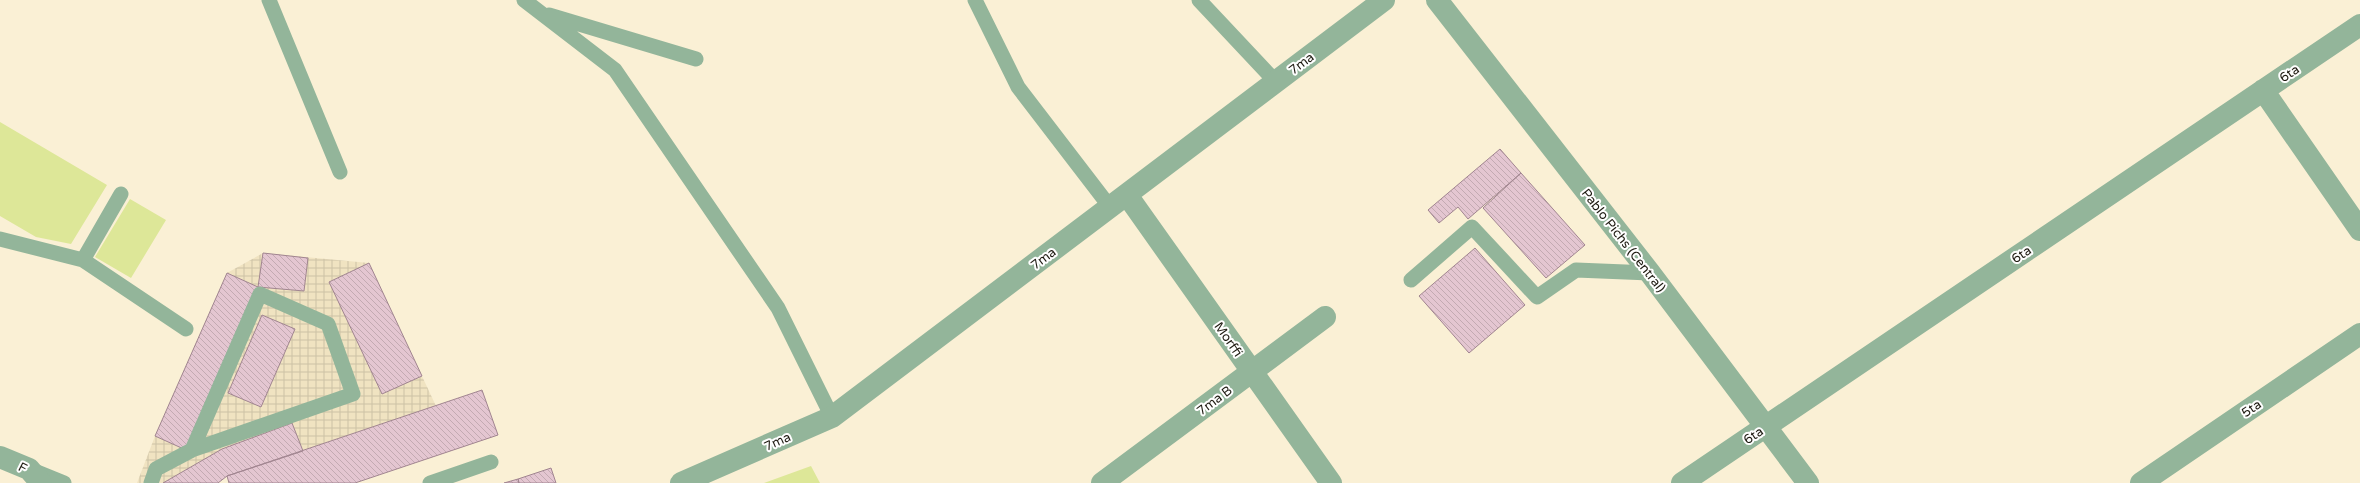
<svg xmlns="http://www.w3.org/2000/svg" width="2360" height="483" viewBox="0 0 2360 483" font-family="'Varela Round',sans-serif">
<defs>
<pattern id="industrial-grid" width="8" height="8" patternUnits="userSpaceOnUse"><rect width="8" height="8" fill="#f0e3c1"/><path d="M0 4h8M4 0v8" fill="none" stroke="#cdc2a5"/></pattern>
<pattern id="building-back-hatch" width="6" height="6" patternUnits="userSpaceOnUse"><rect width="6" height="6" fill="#e4c6d1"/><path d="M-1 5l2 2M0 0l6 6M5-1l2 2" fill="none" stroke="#c3aab2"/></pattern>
</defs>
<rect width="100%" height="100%" fill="#faf0d5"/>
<path fill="url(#industrial-grid)" d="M263,253L369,263L436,406L227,476L218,483H137L155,436L227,273Z"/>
<path fill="#dde798" d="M0,122L107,185L71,244L36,237L0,216Z
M130,199L166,220L131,278L95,257Z
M811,466L820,483H764Z"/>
<path fill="url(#building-back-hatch)" stroke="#a18590" d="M1500,149L1521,173L1468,219L1458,207L1439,223L1428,210Z
M1521,173L1585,245L1546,278L1483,208Z
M1475,248L1525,305L1469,353L1419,296Z
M263,253L308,258L304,291L258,287Z
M369,263L422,376L382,394L329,282Z
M227,273L258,287L186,450L155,436Z
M262,315L295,329L261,407L228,393Z
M482,390L498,435L355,483H229L227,476Z
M292,423L303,451L227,476L218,483H163L222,449Z
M551,468L556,483H519L518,479Z
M518,479L519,483H504Z"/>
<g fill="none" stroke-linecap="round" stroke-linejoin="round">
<path stroke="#93b59a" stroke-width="15" d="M269,0L340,172
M524,0L615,70L778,308L832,417
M975,0L1018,87L1110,207
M1199,0L1276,82
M549,15L696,59
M0,239L83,260L186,329
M83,260L121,194
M1411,280L1472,227L1537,297L1576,270L1650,273
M32,470L64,483
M151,483L156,469L192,450L353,394L328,324L260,294L192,450
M430,483L491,462"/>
<path stroke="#93b59a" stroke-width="22" d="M1437,0L1650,273L1808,483
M2263,90L2360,230
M1127,195L1331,483
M0,457L29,469L41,483
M681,483L832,417L1384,0
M1102,483L1325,317
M1682,483L2360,25
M2141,483L2360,334"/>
</g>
<g text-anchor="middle" stroke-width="4" stroke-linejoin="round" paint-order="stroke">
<g font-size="13" fill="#1e1a11" stroke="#fff">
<text transform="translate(1301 63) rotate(-37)" y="5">7ma</text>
<text transform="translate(2289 73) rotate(-34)" y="5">6ta</text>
<text transform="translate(1624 240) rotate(52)" y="5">Pablo Pichs (Central)</text>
<text transform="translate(2021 254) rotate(-34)" y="5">6ta</text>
<text transform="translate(1043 258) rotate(-37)" y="5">7ma</text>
<text transform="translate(1229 339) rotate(55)" y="5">Morffi</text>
<text transform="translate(1214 400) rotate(-37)" y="5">7ma B</text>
<text transform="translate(2251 408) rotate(-34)" y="5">5ta</text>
<text transform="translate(1753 435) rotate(-34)" y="5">6ta</text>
<text transform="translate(777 441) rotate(-24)" y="5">7ma</text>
<text transform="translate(23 467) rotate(27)" y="5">F</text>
</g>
</g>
</svg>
